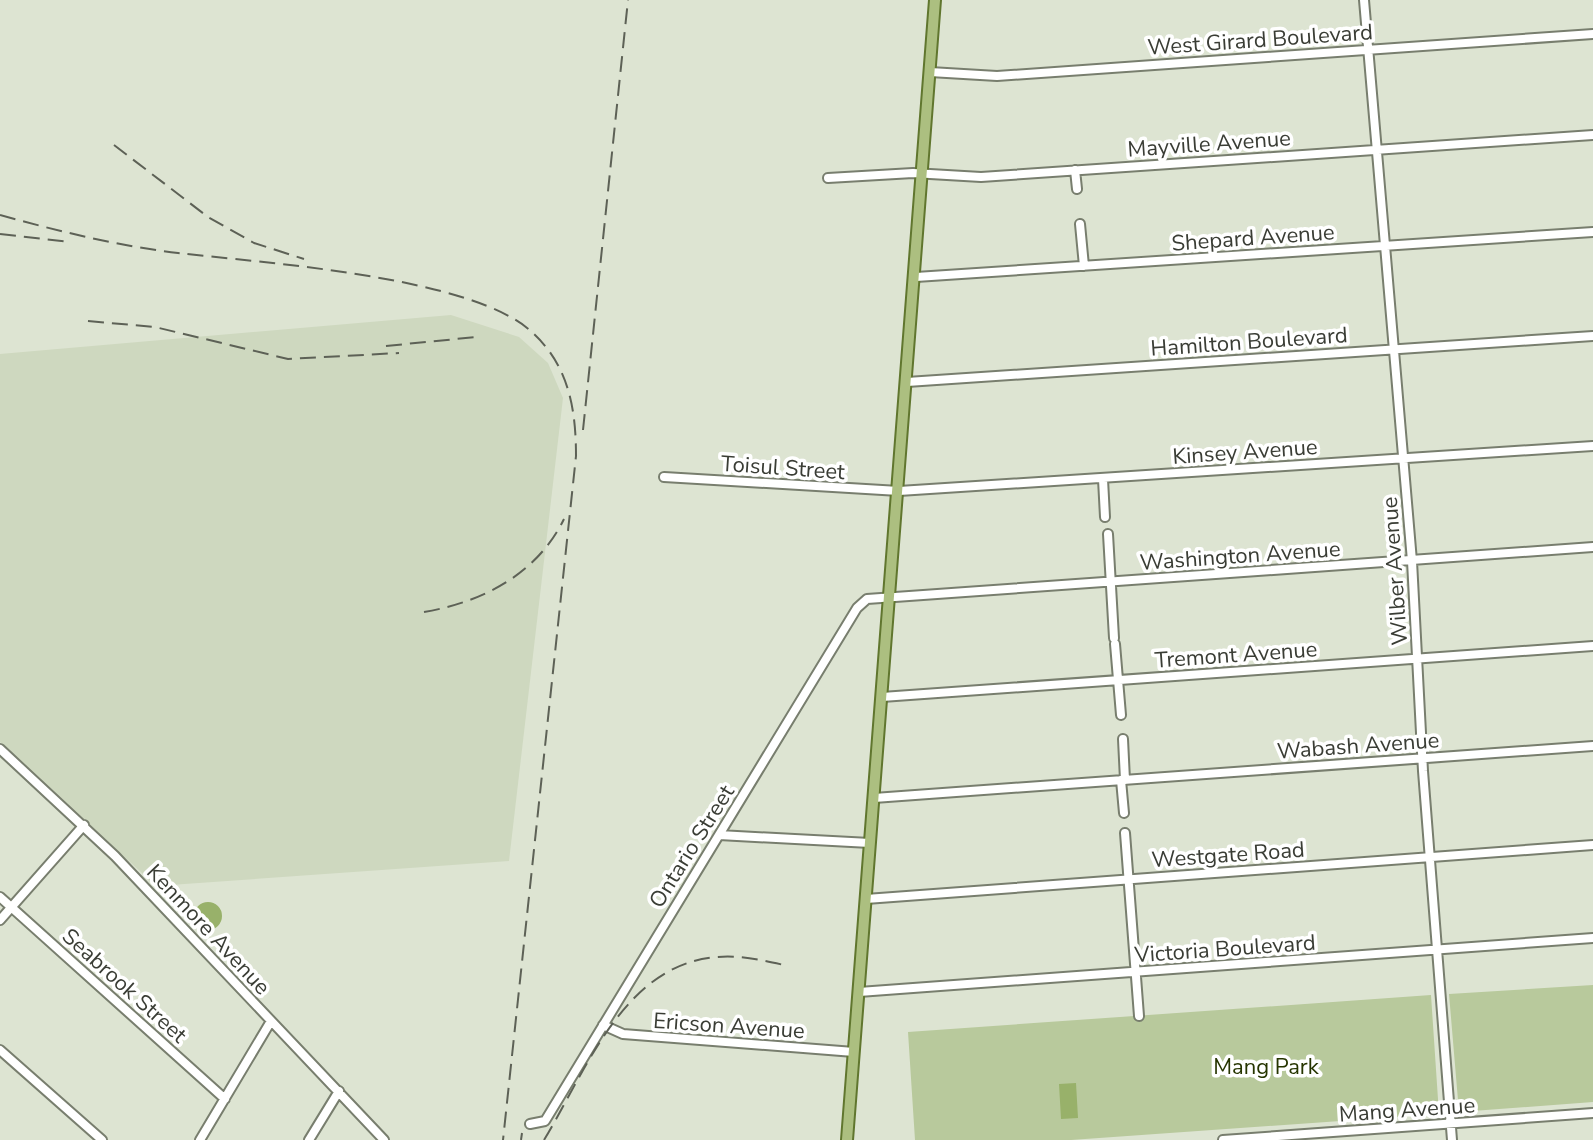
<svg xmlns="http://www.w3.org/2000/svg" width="1593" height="1140" viewBox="0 0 1593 1140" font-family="'Nunito Sans',sans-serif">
<rect width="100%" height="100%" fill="#dde4d2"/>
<path fill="#ced8bf" d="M451,315L519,337L548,363L563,398L509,861L156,886L0,742V354Z"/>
<path fill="#b8c99c" d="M1593,985V1102L1459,1112L1449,994Z
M1431,995L1439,1114L1071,1140H915L908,1032Z"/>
<path fill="#98b16a" d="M194 916a14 14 0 1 1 28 0a14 14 0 1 1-28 0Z
M1076,1083L1078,1118L1061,1119L1059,1084Z"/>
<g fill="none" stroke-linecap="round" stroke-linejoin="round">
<defs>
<path id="minor" d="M1364,0L1412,561L1423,771L1452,1140
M930,72L997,76L1593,34
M1075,170L1077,189
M828,178L913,173L981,177L1593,135
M1080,224L1084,266
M916,277L1593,232
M907,382L1593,336
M664,477L899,491L1593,446
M1103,479L1105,517
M1108,534L1114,638
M1115,644L1121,715
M882,697L1593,646
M1123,739L1125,780
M0,749L115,856L384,1140
M1121,780L1124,813
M874,798L1593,746
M1125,833L1139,1016
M719,835L870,843
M0,897L225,1099
M866,899L1593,845
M0,920L84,825
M859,992L1593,938
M603,1025L623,1034L854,1052
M0,1050L102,1140
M530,1124L545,1121L857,608L867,599L1593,547
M200,1140L271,1021
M309,1140L339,1091
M1223,1140L1593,1113"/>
<path id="major" d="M847,1140L935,0"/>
</defs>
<use href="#minor" stroke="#787e6e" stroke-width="12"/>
<use href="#major" stroke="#60762e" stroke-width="14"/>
<use href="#minor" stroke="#fff" stroke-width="8"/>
<use href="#major" stroke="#acbf80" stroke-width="10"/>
<path stroke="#5d6156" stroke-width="2" stroke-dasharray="16 8" stroke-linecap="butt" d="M114,145L208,217L254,243L304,259
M0,215C58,231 118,246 178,253C262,263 476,276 534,334C569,367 576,410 576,456L503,1140
M0,234L70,242
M88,321L155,327L288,359L399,353
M386,346L476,337
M583,430L628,0
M424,612C483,602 537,574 564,519
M521,1140L522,1133
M544,1140C586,1071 624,964 717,957C740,955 762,960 784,965"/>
</g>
<g text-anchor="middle" stroke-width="7" stroke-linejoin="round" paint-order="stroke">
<g font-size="22" fill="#3a3d35" stroke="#fff">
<text transform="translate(1260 39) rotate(-4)" y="8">West Girard Boulevard</text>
<text transform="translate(1209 143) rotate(-4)" y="8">Mayville Avenue</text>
<text transform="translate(1253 237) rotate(-4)" y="8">Shepard Avenue</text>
<text transform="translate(1249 341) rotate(-4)" y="8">Hamilton Boulevard</text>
<text transform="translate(1245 451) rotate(-4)" y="8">Kinsey Avenue</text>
<text transform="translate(783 467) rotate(4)" y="8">Toisul Street</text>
<text transform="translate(1240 555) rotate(-4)" y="8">Washington Avenue</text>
<text transform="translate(1394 571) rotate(-94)" y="8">Wilber Avenue</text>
<text transform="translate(1236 654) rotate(-4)" y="8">Tremont Avenue</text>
<text transform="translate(1358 745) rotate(-4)" y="8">Wabash Avenue</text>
<text transform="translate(691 846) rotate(-58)" y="8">Ontario Street</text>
<text transform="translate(1228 854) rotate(-4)" y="8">Westgate Road</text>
<text transform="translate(209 929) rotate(47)" y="8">Kenmore Avenue</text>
<text transform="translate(1225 948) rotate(-4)" y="8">Victoria Boulevard</text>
<text transform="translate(125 985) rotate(42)" y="8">Seabrook Street</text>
<text transform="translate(729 1025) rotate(4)" y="8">Ericson Avenue</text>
<text transform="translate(1407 1109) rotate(-4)" y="8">Mang Avenue</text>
</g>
<g font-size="22" fill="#263500" stroke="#fff">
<text x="1266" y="1074">Mang Park</text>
</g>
</g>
</svg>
